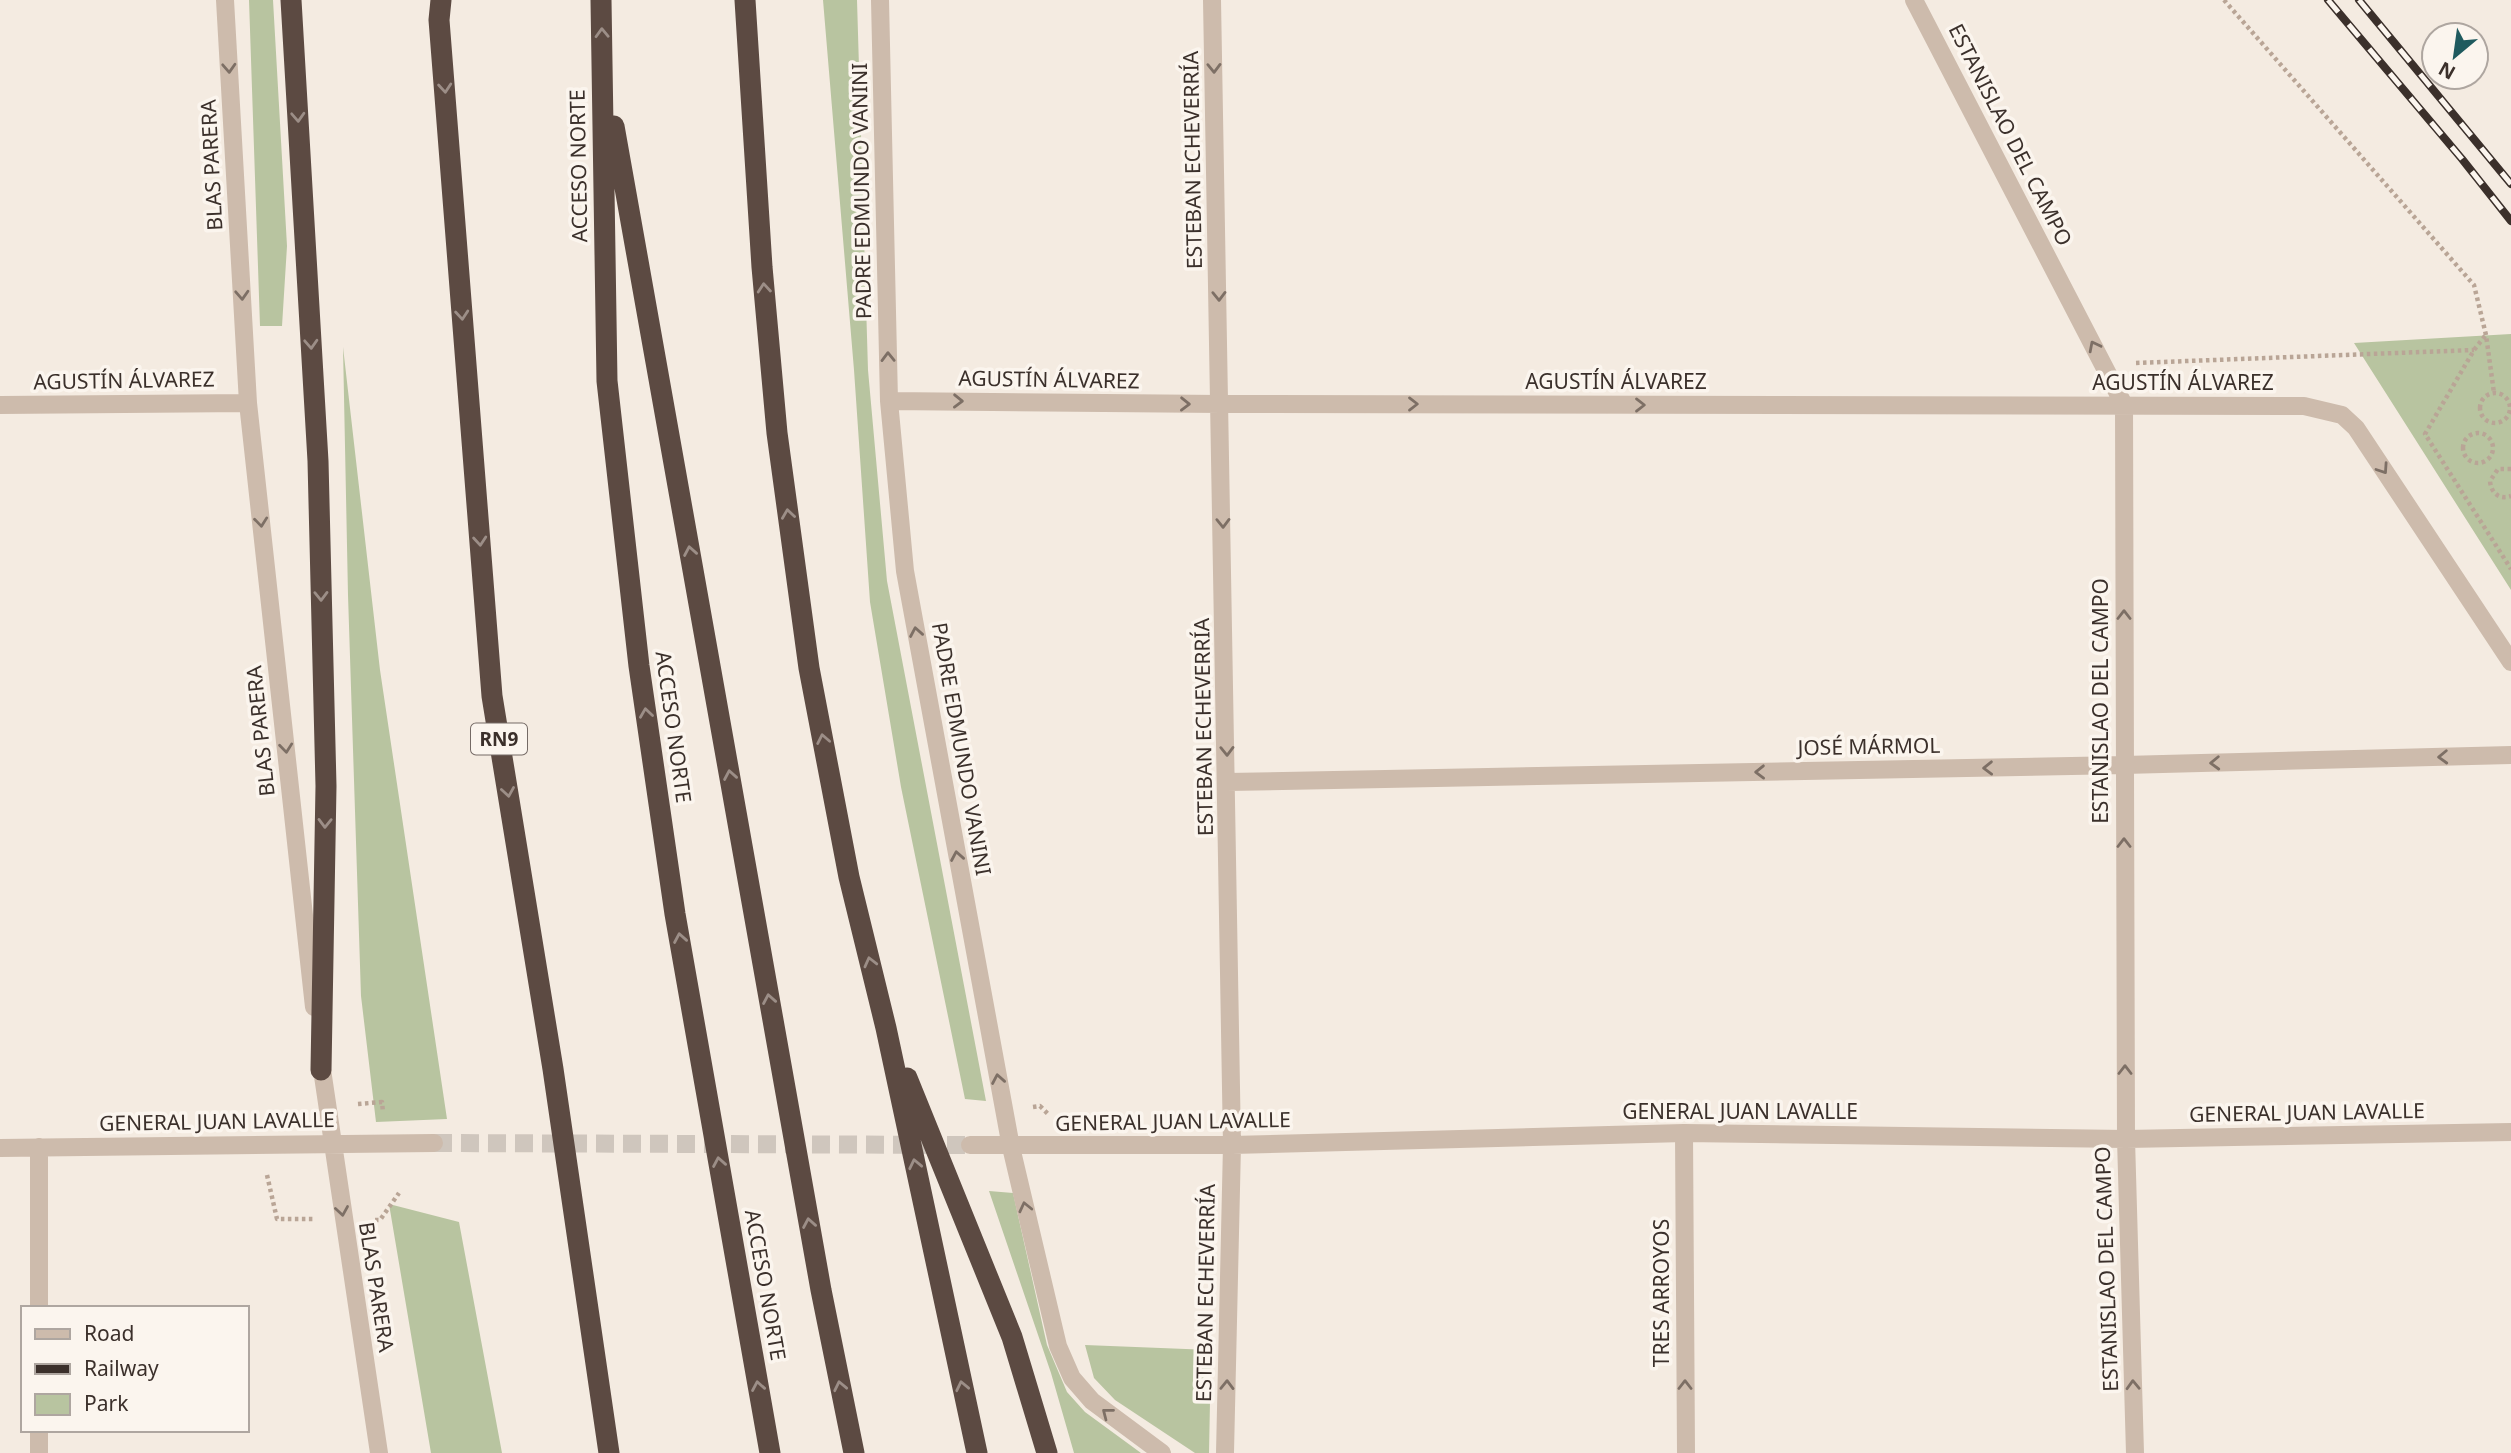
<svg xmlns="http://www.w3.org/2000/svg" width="2511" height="1453" viewBox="0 0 2511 1453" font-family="'Noto Sans',sans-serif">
<rect width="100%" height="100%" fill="#f4ebe1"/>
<path fill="#b8c4a0" d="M249,0H273L287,246L282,326H260Z
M823,0H857L868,370L887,581L986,1101L965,1099L901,787L870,602L854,370Z
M2511,334V590L2354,343Z
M343,347L380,670L447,1119L376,1122L361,996L348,595Z
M989,1191L1013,1193L1047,1345L1067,1392L1085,1412L1141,1453H1074L1051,1373Z
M389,1204L459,1222L502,1453H431Z
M1085,1345L1211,1350L1209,1453H1195L1115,1400L1094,1378Z"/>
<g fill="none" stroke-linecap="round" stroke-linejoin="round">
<path stroke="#cfc6bd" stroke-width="18" stroke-dasharray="18 9" stroke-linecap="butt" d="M434,1143L970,1145"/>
<path stroke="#b9a596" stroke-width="4.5" stroke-dasharray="3.5 3.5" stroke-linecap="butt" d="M2224,0L2474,285L2486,335L2494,393
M2485,336L2474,350L2425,434L2511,569
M2136,363L2474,350
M2480 408a15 15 0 1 1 30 0a15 15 0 1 1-30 0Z
M2463 448a15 15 0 1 1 30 0a15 15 0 1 1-30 0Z
M2511,469H2498L2490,481C2491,493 2499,500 2511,496
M358,1104L382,1102L383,1112
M1033,1107L1040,1106L1049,1115
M267,1175L277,1219H314
M375,1220H380L399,1193"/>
<path stroke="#cdbbac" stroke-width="18" d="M225,0L248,403L314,1007
M880,0L889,401L905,571L1011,1147L1058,1346L1072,1378L1092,1401L1162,1453
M1212,0L1232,1145L1225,1453
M1914,0L2124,405L2126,1139L2135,1453
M889,401L1221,404L2304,406L2342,415L2356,428L2511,662
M0,405L248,403
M1227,782L2124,765L2511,755
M320,1056L379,1453
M1684,1133L1686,1453
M970,1145H1232L1684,1133L2126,1139L2511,1132
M39,1147V1308
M0,1148L434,1143
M39,1430V1453"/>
<path stroke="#5c4a42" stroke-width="21" d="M291,0L318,461L326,786L321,1070
M441,0L439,20L492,696L553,1069L609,1453
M601,0L607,381L639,666L675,914L770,1453
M745,0L762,267L777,433L809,668L849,877L886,1028L977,1453
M614,126L821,1290L854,1453
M907,1078L1012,1337L1047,1453"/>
<defs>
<path id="rail" d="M2328,0L2462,159L2511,221
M2359,0L2511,184"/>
</defs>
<use href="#rail" stroke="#3b302b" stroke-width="8"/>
<use href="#rail" stroke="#fbf5ee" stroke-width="5" stroke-dasharray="16" stroke-linecap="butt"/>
</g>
<defs><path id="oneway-chevron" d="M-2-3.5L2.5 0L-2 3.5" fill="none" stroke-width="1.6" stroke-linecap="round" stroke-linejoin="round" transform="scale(1.75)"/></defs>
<g stroke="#9c8e87">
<use href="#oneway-chevron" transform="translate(602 33) rotate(-92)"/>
<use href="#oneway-chevron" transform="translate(445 88) rotate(85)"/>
<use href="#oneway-chevron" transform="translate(298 117) rotate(87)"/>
<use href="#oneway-chevron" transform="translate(764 288) rotate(-95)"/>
<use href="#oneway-chevron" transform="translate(462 315) rotate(85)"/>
<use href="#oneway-chevron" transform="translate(311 344) rotate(87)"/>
<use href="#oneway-chevron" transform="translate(788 514) rotate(-98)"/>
<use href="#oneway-chevron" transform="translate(480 541) rotate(85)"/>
<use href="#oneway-chevron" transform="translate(690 551) rotate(-100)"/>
<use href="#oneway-chevron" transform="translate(321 596) rotate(89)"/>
<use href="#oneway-chevron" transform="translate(646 713) rotate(-98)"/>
<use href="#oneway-chevron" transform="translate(823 739) rotate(-101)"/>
<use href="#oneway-chevron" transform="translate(730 775) rotate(-100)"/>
<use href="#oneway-chevron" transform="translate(508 792) rotate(81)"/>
<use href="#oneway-chevron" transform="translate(325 823) rotate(91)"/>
<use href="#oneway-chevron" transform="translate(680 938) rotate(-100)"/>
<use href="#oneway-chevron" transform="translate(870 962) rotate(-104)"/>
<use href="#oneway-chevron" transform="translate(769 999) rotate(-100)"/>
<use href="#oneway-chevron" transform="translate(719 1162) rotate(-100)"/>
<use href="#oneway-chevron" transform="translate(915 1164) rotate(-102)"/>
<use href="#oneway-chevron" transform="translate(809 1223) rotate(-100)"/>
<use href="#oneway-chevron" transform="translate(758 1386) rotate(-100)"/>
<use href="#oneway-chevron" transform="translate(840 1386) rotate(-102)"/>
<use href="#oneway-chevron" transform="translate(962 1386) rotate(-102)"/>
</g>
<g stroke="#7d6f65">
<use href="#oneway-chevron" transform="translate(229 68) rotate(87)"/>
<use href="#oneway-chevron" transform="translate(1214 68) rotate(89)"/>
<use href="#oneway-chevron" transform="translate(242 295) rotate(87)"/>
<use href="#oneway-chevron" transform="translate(1219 296) rotate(89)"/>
<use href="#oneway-chevron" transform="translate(2094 346) rotate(-117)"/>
<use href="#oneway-chevron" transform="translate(888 357) rotate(-91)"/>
<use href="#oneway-chevron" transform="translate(958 401) rotate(1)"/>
<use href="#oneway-chevron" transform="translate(1185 404) rotate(1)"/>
<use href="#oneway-chevron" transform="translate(1413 404)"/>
<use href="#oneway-chevron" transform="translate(1640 405)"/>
<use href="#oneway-chevron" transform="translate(2383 469) rotate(56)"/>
<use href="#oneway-chevron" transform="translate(261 522) rotate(84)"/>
<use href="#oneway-chevron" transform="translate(1223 523) rotate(89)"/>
<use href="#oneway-chevron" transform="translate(2124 615) rotate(-90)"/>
<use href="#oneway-chevron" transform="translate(916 632) rotate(-100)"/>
<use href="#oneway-chevron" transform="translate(286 748) rotate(84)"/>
<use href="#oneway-chevron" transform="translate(1227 751) rotate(89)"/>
<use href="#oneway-chevron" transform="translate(2443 757) rotate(178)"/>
<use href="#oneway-chevron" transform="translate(2215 763) rotate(178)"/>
<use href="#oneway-chevron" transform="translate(1988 768) rotate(179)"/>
<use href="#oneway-chevron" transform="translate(1760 772) rotate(179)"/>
<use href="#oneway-chevron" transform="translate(2124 843) rotate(-90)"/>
<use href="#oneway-chevron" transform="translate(957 856) rotate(-100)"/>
<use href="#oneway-chevron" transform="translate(2125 1070) rotate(-90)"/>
<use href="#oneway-chevron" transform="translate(998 1079) rotate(-100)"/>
<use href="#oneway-chevron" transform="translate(1025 1207) rotate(-103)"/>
<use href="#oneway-chevron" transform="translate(342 1211) rotate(81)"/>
<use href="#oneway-chevron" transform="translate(1227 1385) rotate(-89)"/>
<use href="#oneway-chevron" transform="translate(1685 1385) rotate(-90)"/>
<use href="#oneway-chevron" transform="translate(2133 1385) rotate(-92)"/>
<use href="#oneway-chevron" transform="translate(1107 1413) rotate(-142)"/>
</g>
<g text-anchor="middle" stroke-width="7" stroke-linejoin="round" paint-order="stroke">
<rect fill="#fbf5ee" stroke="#756b66" stroke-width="2" x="471" y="723.5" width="56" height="31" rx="5"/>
<g font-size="19" font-weight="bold" fill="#3b302b">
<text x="499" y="746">RN9</text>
</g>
<g font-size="21" fill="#3b302b" stroke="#fbf5ee">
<text transform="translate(2010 135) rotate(63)" y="7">ESTANISLAO DEL CAMPO</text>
<text transform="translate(1193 160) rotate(-91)" y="7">ESTEBAN ECHEVERRÍA</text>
<text transform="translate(212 165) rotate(-93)" y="7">BLAS PARERA</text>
<text transform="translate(579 166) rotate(-91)" y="7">ACCESO NORTE</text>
<text transform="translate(862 191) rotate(-91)" y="7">PADRE EDMUNDO VANINI</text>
<text transform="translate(1049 380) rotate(1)" y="7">AGUSTÍN ÁLVAREZ</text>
<text transform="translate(124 381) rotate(-1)" y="7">AGUSTÍN ÁLVAREZ</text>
<text x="1616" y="389">AGUSTÍN ÁLVAREZ</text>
<text x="2183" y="390">AGUSTÍN ÁLVAREZ</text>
<text transform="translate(2101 701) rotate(-90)" y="7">ESTANISLAO DEL CAMPO</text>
<text transform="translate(673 727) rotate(82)" y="7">ACCESO NORTE</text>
<text transform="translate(1204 727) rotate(-91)" y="7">ESTEBAN ECHEVERRÍA</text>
<text transform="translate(261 731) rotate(-96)" y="7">BLAS PARERA</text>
<text transform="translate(1869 747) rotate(-1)" y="7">JOSÉ MÁRMOL</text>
<text transform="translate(961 749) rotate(80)" y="7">PADRE EDMUNDO VANINI</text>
<text x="1740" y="1119">GENERAL JUAN LAVALLE</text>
<text transform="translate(2307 1113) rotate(-1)" y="7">GENERAL JUAN LAVALLE</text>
<text transform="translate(217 1122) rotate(-1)" y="7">GENERAL JUAN LAVALLE</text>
<text transform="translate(1173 1122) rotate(-1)" y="7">GENERAL JUAN LAVALLE</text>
<text transform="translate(2107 1269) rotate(-92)" y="7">ESTANISLAO DEL CAMPO</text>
<text transform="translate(765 1285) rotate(80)" y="7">ACCESO NORTE</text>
<text transform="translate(376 1287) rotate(81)" y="7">BLAS PARERA</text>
<text transform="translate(1206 1293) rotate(-89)" y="7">ESTEBAN ECHEVERRÍA</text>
<text transform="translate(1662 1293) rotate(-90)" y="7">TRES ARROYOS</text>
</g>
</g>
<rect x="21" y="1306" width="228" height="126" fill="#fbf5ee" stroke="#aea6a0" stroke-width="2"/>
<rect x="35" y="1329" width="35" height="10" fill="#cdbbac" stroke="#aea6a0" stroke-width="2"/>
<text x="84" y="1341" font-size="21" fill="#3b302b">Road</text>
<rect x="35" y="1364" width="35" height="10" fill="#3b302b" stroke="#aea6a0" stroke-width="2"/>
<text x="84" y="1376" font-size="21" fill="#3b302b">Railway</text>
<rect x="35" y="1394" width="35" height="21" fill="#b8c4a0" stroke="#aea6a0" stroke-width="2"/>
<text x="84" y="1411" font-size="21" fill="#3b302b">Park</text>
<g transform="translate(2455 56) rotate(209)"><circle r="33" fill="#fbf5ee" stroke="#aea6a0" stroke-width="2"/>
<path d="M0-5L12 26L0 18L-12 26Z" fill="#1f5a5e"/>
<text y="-10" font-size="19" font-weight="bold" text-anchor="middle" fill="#3b302b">N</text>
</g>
</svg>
